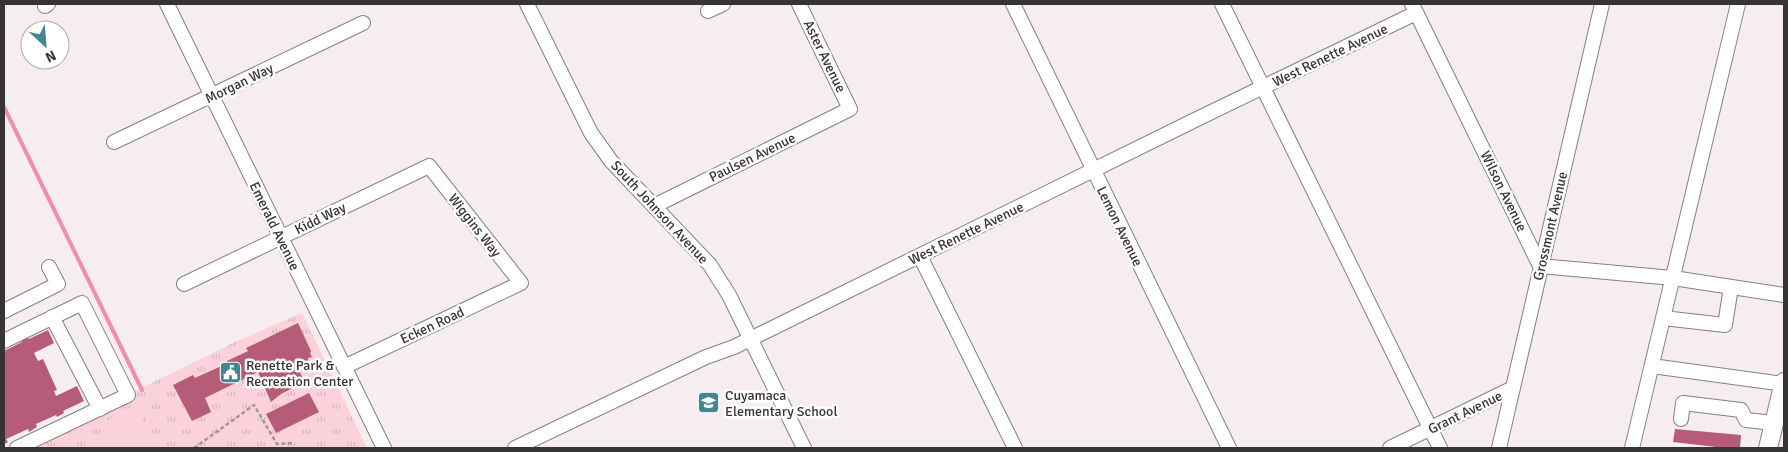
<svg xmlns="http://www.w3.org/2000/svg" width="1788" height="452" viewBox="0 0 1788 452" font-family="Signika,sans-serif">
<defs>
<pattern id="grass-tufts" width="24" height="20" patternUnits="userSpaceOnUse" patternTransform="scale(1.25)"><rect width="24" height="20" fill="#fbd2dc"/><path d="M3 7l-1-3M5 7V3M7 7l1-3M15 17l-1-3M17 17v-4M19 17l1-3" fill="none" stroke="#d8b5bd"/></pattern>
</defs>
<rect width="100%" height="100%" fill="#f5edef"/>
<path fill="url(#grass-tufts)" d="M302,313L367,448H19L235,342Z"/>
<path fill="#fbd2dc" d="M132,409L139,412L142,416V423L150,436L152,448H107L101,425C106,422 111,418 116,416C122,413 126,413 132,409Z"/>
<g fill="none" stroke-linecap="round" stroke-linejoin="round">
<path stroke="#ef8fab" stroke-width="4" d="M4,107L142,390"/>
</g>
<path fill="#b65c78" d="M298,323L311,351L310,353L312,357L308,358V361L297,367L305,382L281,394L271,402L258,372L205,398L211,412L192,421L173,385L193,375L195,378L228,363L227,361L248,351L246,348Z
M48,330L54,343L34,353L38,361L43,359L57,390L54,391L56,396L77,386L84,401L63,411L64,413L57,417L56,415L36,424L37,427L29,432L28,429L6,439L8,442L4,444V351L22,342L21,340L27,337L29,339Z
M309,393L319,412L276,433L266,414Z
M1675,429L1741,435L1740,448H1716V447L1673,442Z"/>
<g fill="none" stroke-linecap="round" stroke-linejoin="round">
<defs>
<path id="minor" d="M167,4L384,448
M527,4L591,133L611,161L710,265L729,295L804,448
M1013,4L1229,448
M1222,4L1440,448
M1412,4L1540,266L1673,278L1784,295
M45,6L48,4
M708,11L723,4
M114,142L363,23
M654,206L850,109L799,4
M920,256L1015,448
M184,284L429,166L521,283L344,367
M4,311L58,284L49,267
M52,317L100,409
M1663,318L1725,325L1731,287
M4,341L82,303L128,395L17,448
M1652,366L1784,384
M1681,419L1683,403L1741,410L1746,420L1774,423
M515,448L706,357L734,347L1195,120L1416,13
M1390,448L1513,388
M1499,448L1602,4
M1632,448L1738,4"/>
<path id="major" d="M1768,448L1784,382"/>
</defs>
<use href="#minor" stroke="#878082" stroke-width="16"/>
<use href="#major" stroke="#878082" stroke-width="20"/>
<path stroke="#9e989a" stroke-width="2.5" stroke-dasharray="4 2.5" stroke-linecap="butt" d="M194,448L254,405L277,444L294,443"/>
<use href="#minor" stroke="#fff" stroke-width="14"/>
<use href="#major" stroke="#fff" stroke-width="18"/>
</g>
<defs>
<symbol id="civic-square" viewBox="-11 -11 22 22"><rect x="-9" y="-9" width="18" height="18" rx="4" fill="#418693" stroke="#fff"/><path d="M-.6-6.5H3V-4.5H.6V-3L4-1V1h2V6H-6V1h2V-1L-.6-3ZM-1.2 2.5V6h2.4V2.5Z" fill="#fff"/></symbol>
<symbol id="school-square" viewBox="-11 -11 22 22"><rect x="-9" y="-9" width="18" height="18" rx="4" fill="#418693" stroke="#fff"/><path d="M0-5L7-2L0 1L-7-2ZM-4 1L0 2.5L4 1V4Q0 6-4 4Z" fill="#fff"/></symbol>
</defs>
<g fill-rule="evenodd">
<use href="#civic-square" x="218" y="360" width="25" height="25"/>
<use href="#school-square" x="696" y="390" width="25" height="25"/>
</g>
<g text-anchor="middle" stroke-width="5" stroke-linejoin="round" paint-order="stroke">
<g font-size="14" fill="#373434" stroke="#fff">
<text transform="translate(1330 55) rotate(-26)" y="5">West Renette Avenue</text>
<text transform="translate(825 56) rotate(64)" y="5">Aster Avenue</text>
<text transform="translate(239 83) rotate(-26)" y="5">Morgan Way</text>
<text transform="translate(752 157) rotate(-26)" y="5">Paulsen Avenue</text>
<text transform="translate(1504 191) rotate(64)" y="5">Wilson Avenue</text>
<text transform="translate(660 212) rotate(47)" y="5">South Johnson Avenue</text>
<text transform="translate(320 218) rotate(-26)" y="5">Kidd Way</text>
<text transform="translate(475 225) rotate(52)" y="5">Wiggins Way</text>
<text transform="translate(275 226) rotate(64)" y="5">Emerald Avenue</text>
<text transform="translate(1120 226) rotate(64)" y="5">Lemon Avenue</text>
<text transform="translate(1550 226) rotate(-77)" y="5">Grossmont Avenue</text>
<text transform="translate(966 233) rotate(-26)" y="5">West Renette Avenue</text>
<text transform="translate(432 325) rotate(-25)" y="5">Ecken Road</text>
<text transform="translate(1465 412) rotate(-26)" y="5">Grant Avenue</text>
</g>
<g font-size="14" fill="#373434" stroke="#fff" text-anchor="start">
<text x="246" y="370">Renette Park &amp;<tspan x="246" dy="16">Recreation Center</tspan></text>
<text x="725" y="400">Cuyamaca<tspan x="725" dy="16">Elementary School</tspan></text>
</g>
</g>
<rect width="1788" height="452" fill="none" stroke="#373434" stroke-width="10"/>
<g transform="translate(45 45) rotate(154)"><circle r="24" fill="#ffffff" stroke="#afaeae"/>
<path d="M0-4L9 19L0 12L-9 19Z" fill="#418693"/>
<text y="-8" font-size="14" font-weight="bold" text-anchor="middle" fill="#373434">N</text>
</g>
</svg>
